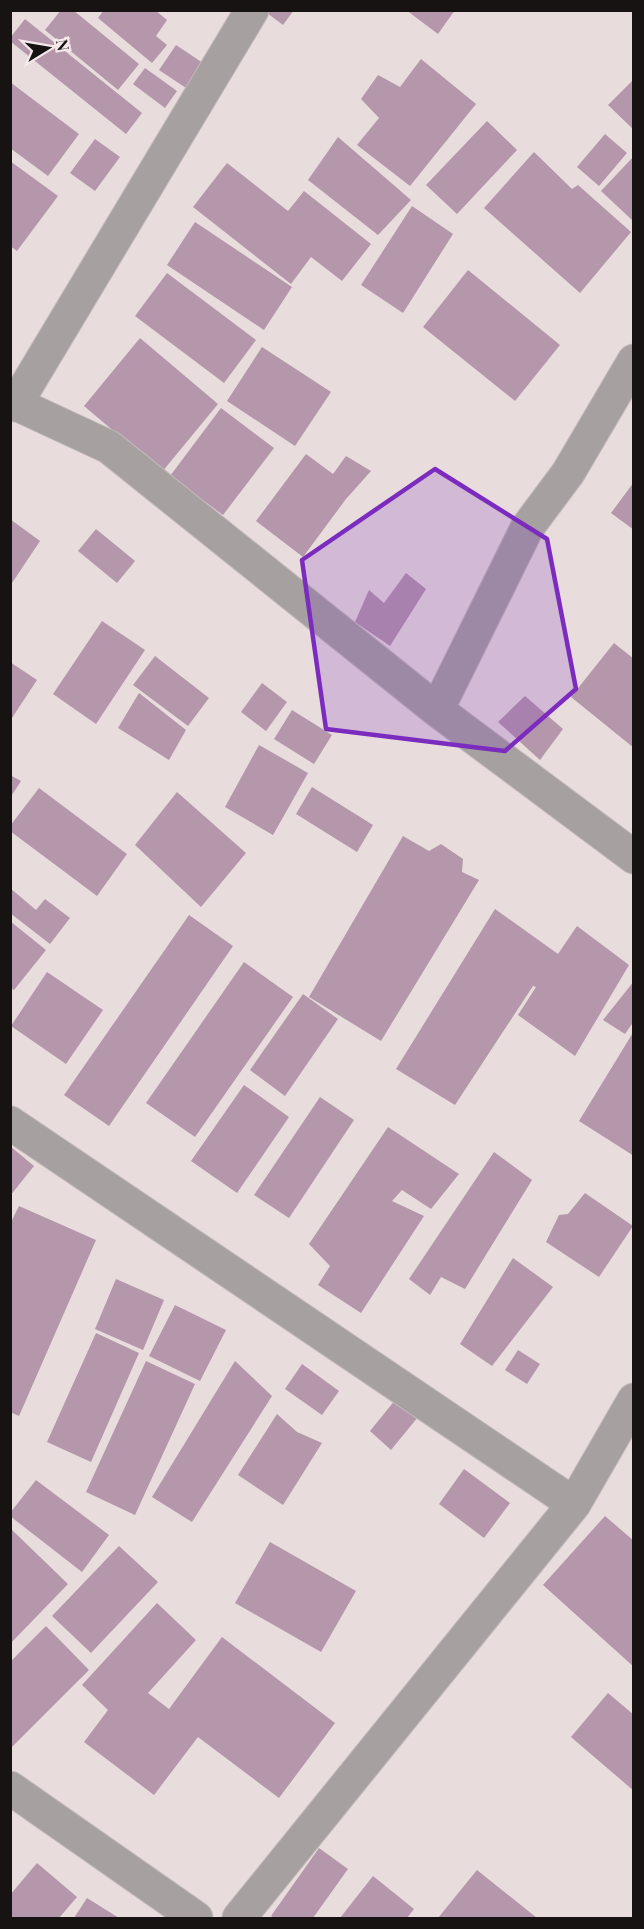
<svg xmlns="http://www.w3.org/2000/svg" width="644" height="1929" viewBox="0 0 644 1929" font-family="'Playfair Display',serif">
<rect width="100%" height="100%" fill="#e8dcdd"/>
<path fill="#b497aa" d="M61,10H73L139,64L118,90L45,30Z
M104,10H155L167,20L156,36L167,45L152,63L98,18Z
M263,10H294L283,25Z
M406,10H455L438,34Z
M25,19L142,113L126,134L10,41V38Z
M176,45L203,63L186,88L159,70Z
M421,59L476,104L410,186L357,145L379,118L361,99L378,75L400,87Z
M145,68L177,91L165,108L133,84Z
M634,79V130L608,105Z
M10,82L79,134L48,176L10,148Z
M487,121L517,150L457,214L426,185Z
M605,134L627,153L599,186L577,167Z
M338,137L411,200L378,235L308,180Z
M95,139L120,157L95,191L70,173Z
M534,152L572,189L578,185L631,232L580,293L484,208Z
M634,156V218L632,220L601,191Z
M10,161L58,196L17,251L10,246Z
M227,163L288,211L304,191L371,244L342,281L311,257L291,284L193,207Z
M412,206L453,234L403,313L361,285Z
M195,222L292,287L264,330L167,265Z
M468,270L560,345L515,401L423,327Z
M167,273L256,340L224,383L135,316Z
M140,338L218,404L162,472L84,406Z
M262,347L331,392L295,446L227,401Z
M221,408L274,448L223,515L170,476Z
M306,454L333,474L346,456L371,471L346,499L303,557L256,521Z
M634,482V530L611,513Z
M10,519L40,541L10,586Z
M96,529L135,561L117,583L78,551Z
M406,573L426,589L390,646L355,622L369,590L384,603Z
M102,621L145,650L96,724L53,694Z
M614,643L634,659V748L571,697Z
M155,656L209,698L188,726L133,685Z
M10,662L37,680L10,721Z
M262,683L287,702L266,731L241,712Z
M139,693L186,730L169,760L118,728Z
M525,696L563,729L540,760L498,722Z
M292,710L332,735L314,764L274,739Z
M259,745L308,773L273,835L225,807Z
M10,775L21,781L10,798Z
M312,787L373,825L357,852L296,814Z
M39,788L127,854L97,896L10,831V826Z
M177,792L246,853L201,907L135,845Z
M403,836L429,851L441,844L463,859L462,872L479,880L381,1041L309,997Z
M10,888L36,910L45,899L70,918L50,944L10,913Z
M495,909L558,954L577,926L629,965L575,1056L518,1015L536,987L533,986L455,1105L396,1069Z
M189,915L233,946L109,1126L64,1095Z
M10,921L46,950L14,990L10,987Z
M244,962L293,997L195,1137L146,1103Z
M47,972L103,1010L66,1064L11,1026Z
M634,981V1021L625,1034L603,1020Z
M303,994L338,1019L285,1096L250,1070Z
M634,1031V1156L579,1121Z
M244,1085L289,1117L237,1193L191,1161Z
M320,1097L354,1120L289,1218L254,1195Z
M388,1127L459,1174L431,1209L402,1190L392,1201L424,1216L361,1313L318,1285L330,1266L309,1244Z
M10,1146L34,1166L10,1196Z
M494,1152L532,1180L465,1289L441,1277L430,1295L409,1279Z
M585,1193L633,1226L599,1277L546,1242L559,1215L568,1214Z
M19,1206L96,1240L19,1416L10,1412V1224Z
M513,1258L553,1287L492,1366L460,1344Z
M116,1279L164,1300L143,1350L95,1329Z
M175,1305L226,1330L200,1381L149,1356Z
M96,1333L139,1353L91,1462L47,1442Z
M518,1350L540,1364L527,1384L505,1370Z
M146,1361L195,1384L135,1515L86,1492Z
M235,1361L272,1396L192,1522L152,1497Z
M302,1364L339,1391L322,1415L285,1389Z
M396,1399L418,1417L391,1450L370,1431Z
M277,1414L297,1432L322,1443L283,1505L238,1475Z
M464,1469L510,1503L484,1538L439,1504Z
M36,1480L109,1535L82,1572L10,1516V1513Z
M605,1516L634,1541V1667L543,1585Z
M10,1528L68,1584L10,1644Z
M270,1542L356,1591L321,1652L235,1603Z
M119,1546L158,1582L91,1653L52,1616Z
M157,1603L196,1640L148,1693L169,1709L222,1637L335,1723L279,1798L198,1737L154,1795L84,1742L108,1710L82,1685Z
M46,1626L89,1670L10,1749V1662Z
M608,1693L634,1715V1791L571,1737Z
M319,1848L348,1869L313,1918H274L271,1916Z
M37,1863L77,1897L59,1918H10V1895Z
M477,1870L537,1918H438Z
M373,1876L414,1909L407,1918H340Z
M87,1898L119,1918H74Z"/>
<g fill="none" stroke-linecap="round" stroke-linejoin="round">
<defs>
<path id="minor" d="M10,401L109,447L437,710L634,857
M15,405L252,10
M437,710L527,528L568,473L634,361
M10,1123L574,1504
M10,1788L196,1918
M239,1918L574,1504L634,1400"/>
</defs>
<use href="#minor" stroke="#c2b8b9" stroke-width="35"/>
<use href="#minor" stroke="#a6a1a0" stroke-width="33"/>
</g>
<path fill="#7b2cbf" fill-opacity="0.2" stroke="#7b2cbf" stroke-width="4.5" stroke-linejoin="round" d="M435,469L547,539L576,689L505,751L326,729L302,560Z"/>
<rect width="644" height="1929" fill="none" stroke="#171313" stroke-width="24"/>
<g transform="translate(48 48) rotate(79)" stroke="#f5e9eb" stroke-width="4.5" paint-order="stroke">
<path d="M0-4.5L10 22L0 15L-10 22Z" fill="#171313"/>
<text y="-9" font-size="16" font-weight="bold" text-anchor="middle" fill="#171313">N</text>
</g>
</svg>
